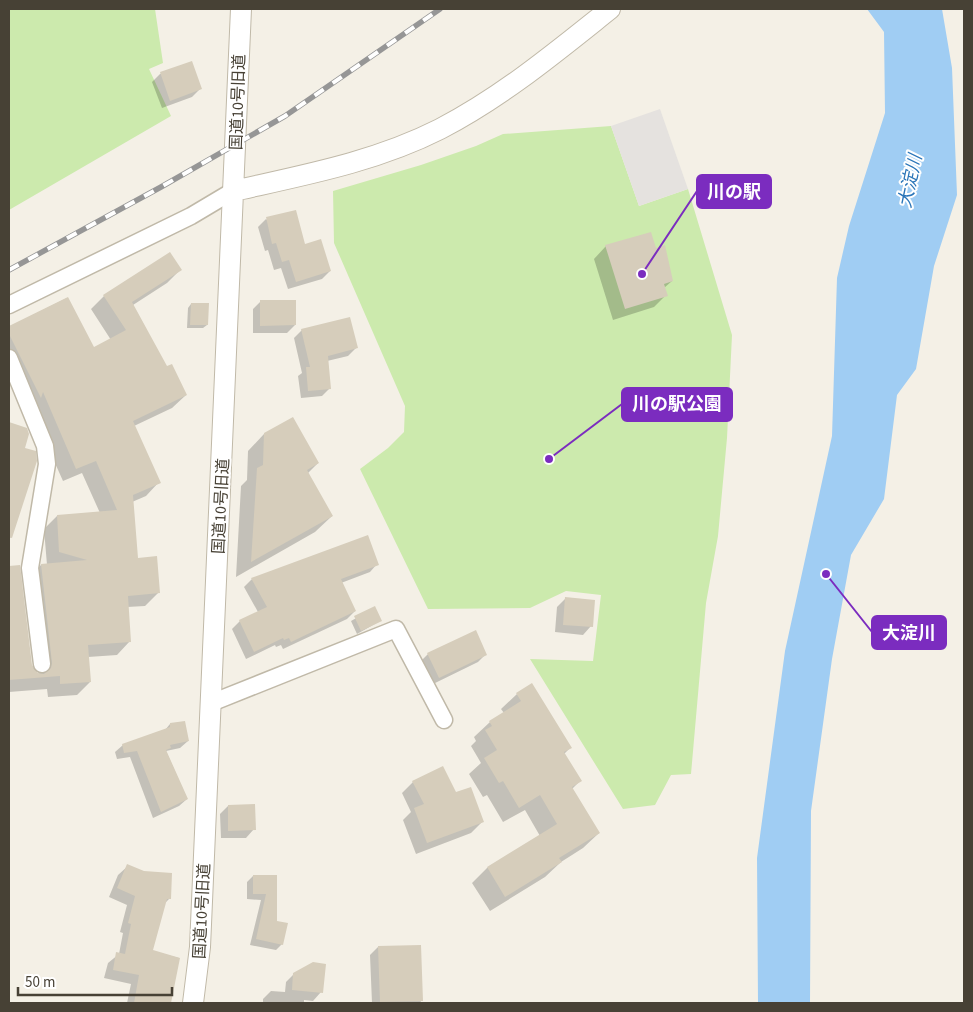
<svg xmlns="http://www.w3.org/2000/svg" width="973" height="1012" viewBox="0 0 973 1012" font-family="'Source Sans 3','Noto Sans JP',sans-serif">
<rect width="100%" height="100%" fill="#f4f0e6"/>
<path fill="#cceaad" d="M9,9H155L163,63L149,69L171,116L9,210Z
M611,126L639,206L688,189L732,335L727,438L718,536L706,603L691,774L671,775L655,805L623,809L530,659L593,661L601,595L566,591L530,608L428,609L360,469L388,448L404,432L405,406L334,243L333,191L421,165L476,146L503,134Z"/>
<path fill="#e5e2df" d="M660,109L688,189L639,206L611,126Z"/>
<path fill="#a0cdf3" d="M867,9H942L952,68L957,195L934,266L916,369L897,395L884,499L851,555L832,659L811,811L810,1003H758L757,858L785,651L832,436L837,278L849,226L885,113L884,32Z"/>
<path fill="#0003" d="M191,62L200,89L192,97L162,108L152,82L160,74Z
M266,219L330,271L322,279L288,289L281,268L274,270L268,250L265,251L258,227Z
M606,246L655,249L672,281L664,288L666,295L654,307L613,320L594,259Z
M180,270L167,283L133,305L167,368L186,395L172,408L134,426L159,482L146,496L132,502L137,559L159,592L145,606L127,607L130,641L117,655L88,657L90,682L77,695L48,697L47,689L9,692V567L19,566L31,666L39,677L28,578L41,565H47L44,529L57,516L100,513L82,473L63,481L30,407L9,373V327L67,298L93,349L111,340L91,309L104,296Z
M261,301L295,325L287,333H253V309Z
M191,304L207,325L203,328H187L188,308Z
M302,330L356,348L348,356L327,361L330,388L322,396L301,398L298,376L302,373L294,338Z
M9,424L26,429L12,536L9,539Z
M264,434L318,463L307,474L332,516L315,532L236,577L241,486L247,480L248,451Z
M367,537L377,564L370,572L341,583L355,611L347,619L283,649L281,645L276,647L275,645L246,659L232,629L240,621L258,612L244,587L252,579Z
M565,599L591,626L583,635L555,632L557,607Z
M374,608L380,621L357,634L351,621Z
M428,654H486L478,662L431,685L420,662Z
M517,694L570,748L564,754L580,781L572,789L599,833L583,848L561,862L545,877L490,911L472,883L487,868L540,836L525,810L503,822L487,795L483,797L469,774L481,763L471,746L476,741L474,737L490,722L504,713L501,709Z
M170,724L188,741L180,748L166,751L187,799L179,806L153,818L130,757L117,759L115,752L123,745L165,730Z
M413,782L455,794L482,822L471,833L416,854L403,820L411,812L402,793Z
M228,806L254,829L246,838H221L220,814Z
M128,866L170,898L165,903L152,951L179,958L170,1003H127L131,984L104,978L108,963L119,954L123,933L120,932L127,905L109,897L118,875Z
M253,876H276L275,922L282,944L276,950L250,945L261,900L247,899V882Z
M378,947L421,1001L420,1003H372L370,955Z
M294,974L321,992L313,1001L304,1000V1003H263V999L271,991L285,992L286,982Z"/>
<path fill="#d6cdbb" d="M192,61L202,89L170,101L160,72Z
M296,210L305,244L321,239L331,271L296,282L289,260L282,262L276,243L272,244L266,217Z
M651,232L656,248L665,245L673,281L664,284L668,296L625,309L605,245Z
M170,252L182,270L132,302L167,366L172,364L187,395L133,421L161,483L133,495L138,558L157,556L160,593L128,596L131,642L88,645L91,682L60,684V676L9,680V566L20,565L32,665L38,673L44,674L51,668L52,663L41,564L87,560L59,552L57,515L117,510L96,461L76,469L43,392L41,398L9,334V326L68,297L94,347L126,330L103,295Z
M260,300H296V325L260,326Z
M191,303H209L208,325H190Z
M350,317L358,348L328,356L331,389L308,391L306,367H310L301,329Z
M293,417L319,463L307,470L333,516L251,562L257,468L263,465L264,433Z
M9,422L27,428L29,434L25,448L36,451L37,461L12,538L9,537Z
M368,535L379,565L341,579L356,611L291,642L289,638L284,640L283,638L254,652L239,620L267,607L251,578Z
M565,597L595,600L593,627L563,625Z
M375,606L382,621L361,631L354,616Z
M476,630L487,655L439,678L427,653Z
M532,683L572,748L564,752L582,781L572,787L600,833L559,858L562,862L505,897L487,867L557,824L540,795L519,808L503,781L499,783L484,758L497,750L485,730L492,726L489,721L521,701L516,693Z
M185,721L189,741L170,745L171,748L166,750L188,799L161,812L137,751L124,753L122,744L170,727V723Z
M443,766L456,792L471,787L484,822L427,843L414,808L424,804L412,781Z
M255,804L256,830L228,831V805Z
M127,864L144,871L172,873L171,899H167L153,950L180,958L171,1003H134L139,975L113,970L116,952L125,954L131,924L128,923L135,896L117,888Z
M253,875H277V921L288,923L283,945L256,939L266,894H253Z
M421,945L423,1001L380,1002L378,946Z
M313,962L326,964L323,993L292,990L293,973Z"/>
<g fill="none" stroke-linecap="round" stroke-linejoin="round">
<defs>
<path id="minor" d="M9,305L191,216L233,191
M9,358L45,446L47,464L30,568L42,664
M211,703L396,629L444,720"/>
<path id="tertiary" d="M233,191C304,175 375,162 440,129C502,97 556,52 610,9
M193,1003L200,947L241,9"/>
</defs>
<use href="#minor" stroke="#c0b9a8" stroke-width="19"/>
<use href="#tertiary" stroke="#c0b9a8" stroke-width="22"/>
<use href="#minor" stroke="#fff" stroke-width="16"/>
<use href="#tertiary" stroke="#fff" stroke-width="20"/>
<defs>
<path id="rail" d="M9,270L161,187L285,116L440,9"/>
</defs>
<use href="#rail" stroke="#969696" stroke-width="5.5"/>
<use href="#rail" stroke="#fff" stroke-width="4" stroke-dasharray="11" stroke-linecap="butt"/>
</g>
<g text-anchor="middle" stroke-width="4" stroke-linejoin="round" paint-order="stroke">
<g font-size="16" fill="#474135" stroke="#fff">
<text transform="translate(237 102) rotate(-88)" y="6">国道10号旧道</text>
<text transform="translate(220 506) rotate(-87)" y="6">国道10号旧道</text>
<text transform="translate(201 911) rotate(-87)" y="6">国道10号旧道</text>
</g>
<g font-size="18" font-style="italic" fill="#2a75b8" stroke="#fff">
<text transform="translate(910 181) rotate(-78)" y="6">大淀川</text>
</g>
</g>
<path fill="none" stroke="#7b2cbf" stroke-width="2" d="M642 274L697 191M549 459L622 404M826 574L872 632"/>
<g fill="#7b2cbf" stroke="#fff" stroke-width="2">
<circle cx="642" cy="274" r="5"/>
<circle cx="549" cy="459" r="5"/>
<circle cx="826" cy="574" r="5"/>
</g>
<g fill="#7b2cbf" stroke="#7b2cbf" stroke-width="2">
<rect x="697" y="175" width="74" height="33" rx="5"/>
<rect x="622" y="388" width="110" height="33" rx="5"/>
<rect x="872" y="616" width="74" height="33" rx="5"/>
</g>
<g font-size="18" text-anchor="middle" font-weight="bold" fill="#fff">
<text x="734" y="198">川の駅</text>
<text x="677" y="410">川の駅公園</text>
<text x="909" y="639">大淀川</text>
</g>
<rect width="973" height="1012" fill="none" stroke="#474135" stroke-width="20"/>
<path d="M18 987v8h154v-8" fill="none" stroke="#474135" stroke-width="2.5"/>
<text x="25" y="987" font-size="15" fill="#474135" stroke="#ffffff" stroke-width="4" paint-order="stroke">50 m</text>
</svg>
